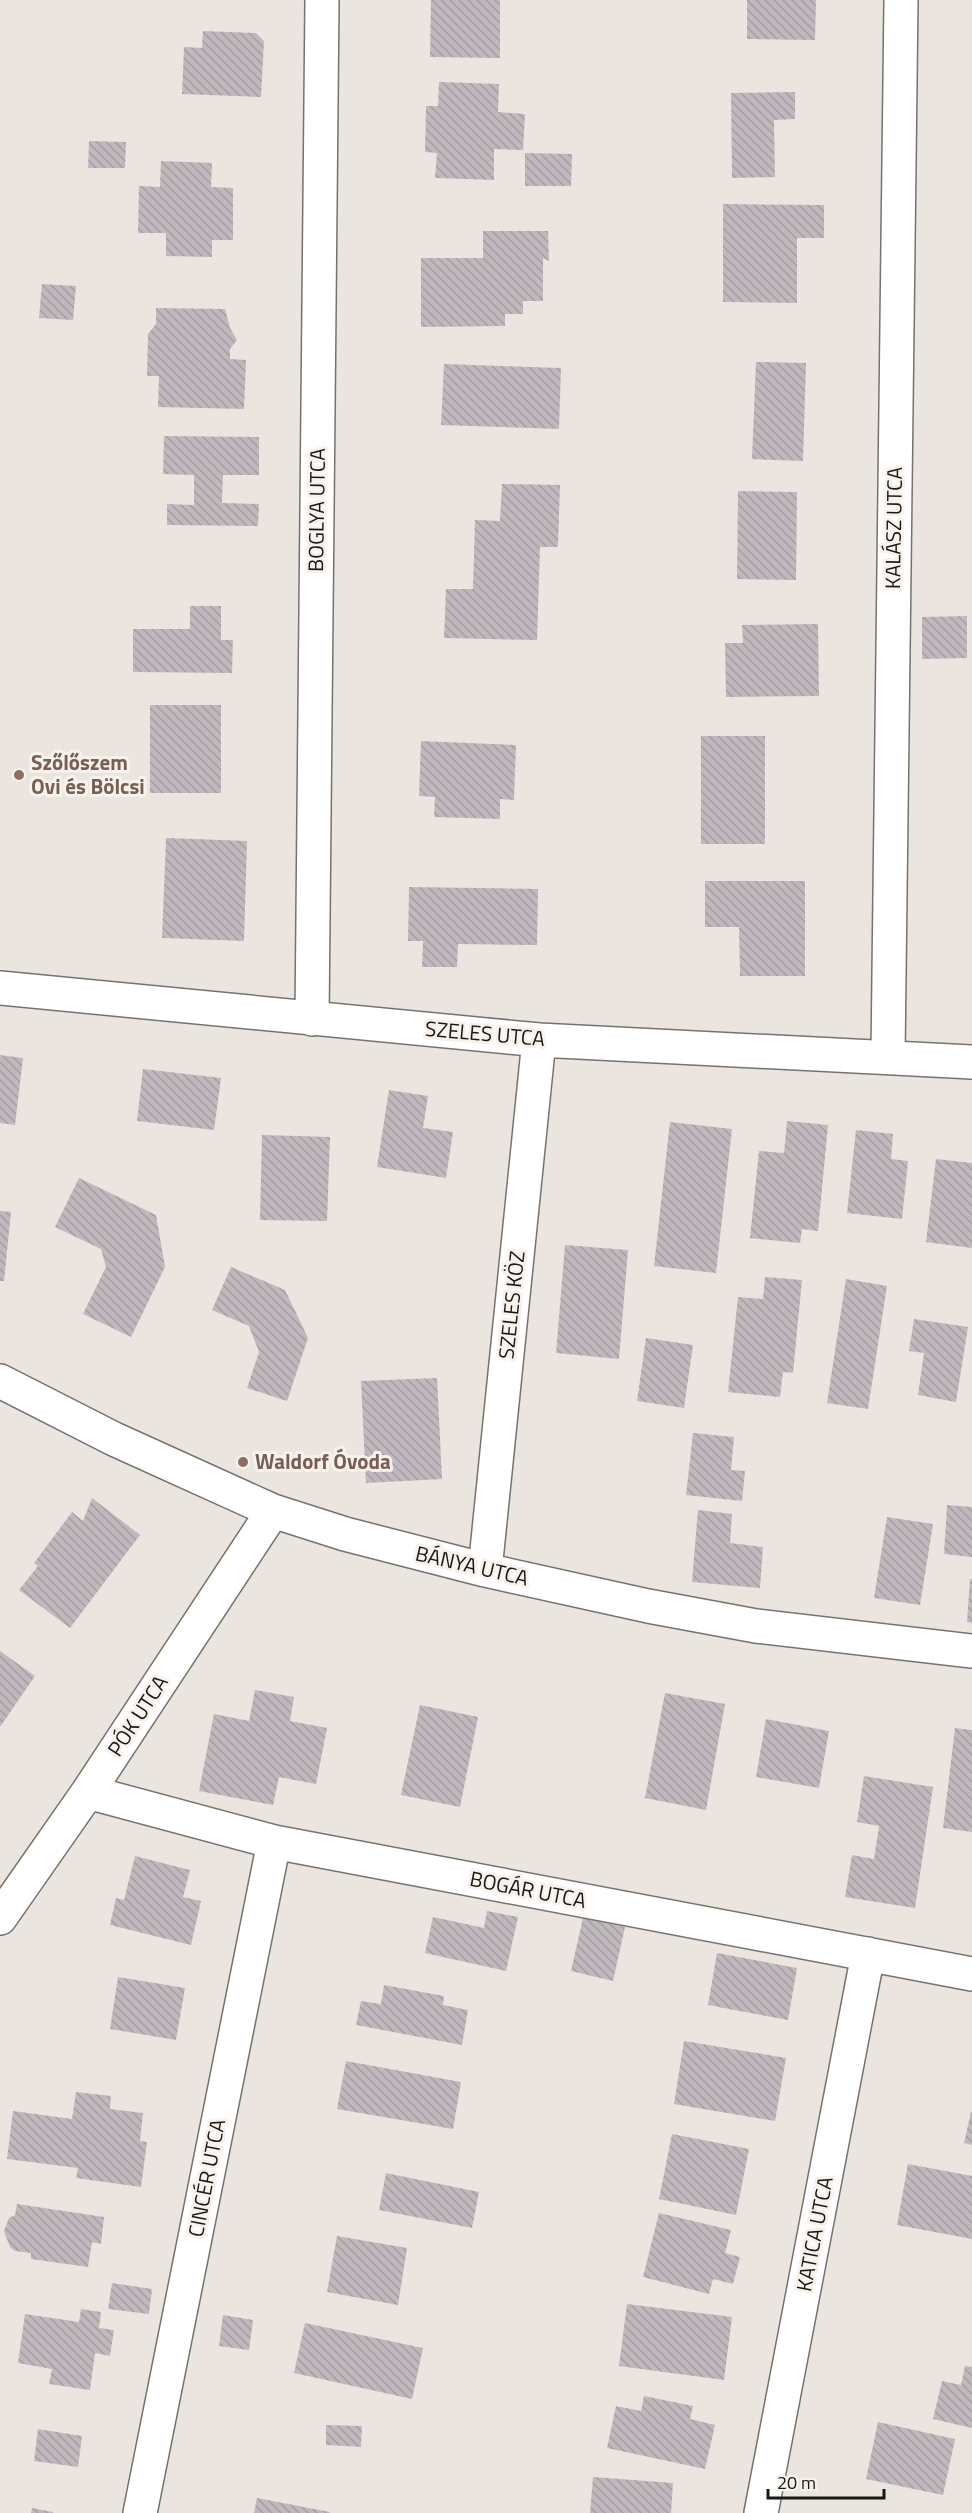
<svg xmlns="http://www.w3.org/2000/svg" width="972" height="2513" viewBox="0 0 972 2513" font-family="'Titillium Web',sans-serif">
<defs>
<pattern id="building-back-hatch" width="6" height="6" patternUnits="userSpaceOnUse" patternTransform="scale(1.5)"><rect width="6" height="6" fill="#bfb9bd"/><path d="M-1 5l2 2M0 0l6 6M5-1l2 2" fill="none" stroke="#a49ea2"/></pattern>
</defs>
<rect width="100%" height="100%" fill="#ebe5e0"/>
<path fill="url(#building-back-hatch)" d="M431,0H500V58L430,57Z
M747,0H816L815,40L747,39Z
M203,31L256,33L264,41L261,97L182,94L184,47L202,48Z
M439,82L499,84L498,112L525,114L523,150L494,149V180L435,178L437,153L425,152L426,106H438Z
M795,92V119L774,120L775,177L732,178L731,93Z
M89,141L126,142L125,168H88Z
M525,153L572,154L571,186H525Z
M161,161L212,163L211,187L233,188V240H212V257L166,256V233H138L139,186L160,187Z
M723,204L824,205V238H797V303L723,302Z
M483,231H548L549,261L543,258V301H523V314H505V326L421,327V258H483Z
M42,284L76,286L73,320L39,318Z
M156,308L225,309L230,328L237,340L230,349V359L246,360L244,409L158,407L159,376H147L148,334L156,324Z
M756,362L806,363L803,461L752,459Z
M444,364L561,368L559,429L441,425Z
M164,436L259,437V475H223L222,503L259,504L258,526L167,525V504L194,505V475L163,474Z
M502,484L560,485L558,547H540L537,640L444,638L446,589H473L475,520L500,521Z
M738,491L797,492L796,580L737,579Z
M190,606H221V640H233L232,673L133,672V629H190Z
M967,616V658L922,659V617Z
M818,624L819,696L726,697L725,643H743L742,625Z
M150,705H221V793H150Z
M701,736H765V844H701Z
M421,741L516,745L514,800L500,799V819L434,817L435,797L419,796Z
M166,838L247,841L244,941L162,938Z
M705,881H805V976H740L739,927H705Z
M409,887L538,889L537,945L458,944L457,967H422L423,941H408Z
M0,1055L23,1058L15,1125L0,1123Z
M143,1069L221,1078L214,1130L137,1121Z
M389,1090L428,1096L423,1128L453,1132L446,1178L377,1167Z
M787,1121L828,1125L818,1231L802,1229L800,1243L750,1238L759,1151L784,1153Z
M670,1122L732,1129L716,1273L654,1266Z
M856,1130L893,1134L891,1159L908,1161L902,1219L847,1213Z
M262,1135L330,1137L327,1221L260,1220Z
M936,1159L972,1163V1248L926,1242Z
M79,1178L156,1215L165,1267L131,1337L83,1314L106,1267L101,1249L55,1227Z
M0,1211L11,1212L4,1281H0Z
M565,1245L628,1250L619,1359L556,1353Z
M231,1267L285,1290L308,1338L287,1401L247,1388L259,1352L249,1326L212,1310Z
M765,1277L802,1280L793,1373L783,1372L780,1397L728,1392L738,1297L763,1299Z
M846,1279L887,1286L868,1409L827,1403Z
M914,1319L968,1327L956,1402L918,1395L924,1353L909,1351Z
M646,1338L693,1345L684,1408L637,1401Z
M437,1378L442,1479L366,1483L361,1381Z
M693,1433L734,1437L731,1470L745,1471L742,1501L686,1495Z
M92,1498L140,1535L70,1628L19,1590L38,1566L34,1563L72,1512L83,1521Z
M947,1505L972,1507V1557L944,1554Z
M698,1510L732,1514L730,1543L763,1547L760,1588L692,1582Z
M887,1517L933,1524L920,1605L874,1598Z
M970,1579H972V1623L967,1622Z
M0,1651L35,1676L0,1727Z
M255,1690L294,1697L290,1721L327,1728L316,1784L279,1777L273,1805L199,1791L214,1714L249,1721Z
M665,1693L725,1704L706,1810L645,1798Z
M420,1705L478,1717L460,1807L401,1795Z
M766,1719L829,1731L819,1788L756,1777Z
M955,1728L972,1730V1832L943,1828Z
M864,1776L933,1787L915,1908L845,1897L852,1855L874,1859L879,1826L857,1822Z
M135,1856L190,1870L183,1897L201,1901L191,1945L110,1925L116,1898L124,1900Z
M487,1911L518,1917L506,1971L425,1953L433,1917L484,1928Z
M583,1918L625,1927L613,1981L571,1971Z
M717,1953L797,1968L788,2020L708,2005Z
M118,1977L185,1988L176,2040L110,2029Z
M384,1985L444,1996L443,2005L468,2010L462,2045L356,2025L361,2001L381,2004Z
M684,2041L786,2058L775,2121L674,2104Z
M346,2061L461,2082L453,2129L337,2109Z
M76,2092L111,2096L110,2109L143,2113L140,2141L147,2142L141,2187L76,2178L78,2168L7,2159L13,2111L72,2119Z
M971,2112H972V2145L964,2143Z
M672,2134L749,2149L736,2215L659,2199Z
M908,2164L972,2176V2239L897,2225Z
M386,2173L479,2192L472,2228L379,2210Z
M17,2204L104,2217L101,2244L92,2242L88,2267L31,2259V2253L15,2251L10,2247L4,2231L9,2218L15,2215Z
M659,2213L731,2230L725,2253L740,2257L733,2284L713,2279L709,2294L643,2277Z
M337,2236L407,2248L398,2305L327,2292Z
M112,2283L152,2289L149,2314L108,2309Z
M627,2304L732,2317L724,2380L619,2366Z
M81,2309L101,2312L99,2328L114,2330L110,2356L95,2353L90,2390L49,2384L52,2369L18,2363L25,2314L79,2322Z
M223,2315L253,2320L249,2350L219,2346Z
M305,2323L423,2348L412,2399L294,2373Z
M965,2366L972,2367V2428L933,2419L942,2381L961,2385Z
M644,2396L693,2406L690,2419L715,2425L705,2469L607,2448L616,2406L641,2411Z
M878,2422L955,2439L943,2495L866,2479Z
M326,2425L362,2426L361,2447L326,2445Z
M38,2429L82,2436L78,2467L34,2461Z
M593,2477L673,2483L671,2513H590Z
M257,2498L330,2512L329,2513H254Z
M32,2508L53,2512V2513H31Z"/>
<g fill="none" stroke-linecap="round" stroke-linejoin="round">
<defs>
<path id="minor" d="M0,988L539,1040L972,1062
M312,1019L322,0
M888,1056L901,0
M0,1381L114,1439L273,1511L345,1534L485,1570L648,1606L756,1626L972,1651
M485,1570L539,1040
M88,1792L274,1842L972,1974
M0,1918L88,1792L273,1511
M140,2513L274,1842
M761,2513L868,1954"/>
</defs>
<use href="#minor" stroke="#78726e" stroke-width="36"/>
<use href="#minor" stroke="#fff" stroke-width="33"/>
</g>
<g fill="#8d6e63" stroke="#f8f2ed" stroke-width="2">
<circle cx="19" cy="775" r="6"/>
<circle cx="243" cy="1462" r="6"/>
</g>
<g text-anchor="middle" stroke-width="6" stroke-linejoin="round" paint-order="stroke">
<g font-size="21" fill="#1a1816" stroke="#f8f2ed">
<text transform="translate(317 510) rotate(-89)" y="7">BOGLYA UTCA</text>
<text transform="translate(894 528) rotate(-89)" y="7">KALÁSZ UTCA</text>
<text transform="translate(485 1034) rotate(5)" y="7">SZELES UTCA</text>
<text transform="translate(512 1305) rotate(-84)" y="7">SZELES KÖZ</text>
<text transform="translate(472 1566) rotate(13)" y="7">BÁNYA UTCA</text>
<text transform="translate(138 1716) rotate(-57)" y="7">PÓK UTCA</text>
<text transform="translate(528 1890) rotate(11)" y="7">BOGÁR UTCA</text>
<text transform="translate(207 2178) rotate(-79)" y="7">CINCÉR UTCA</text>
<text transform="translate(815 2234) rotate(-79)" y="7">KATICA UTCA</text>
</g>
<g font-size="21" font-weight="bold" fill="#785e54" stroke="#f8f2ed" text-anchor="start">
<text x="31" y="770">Szőlőszem<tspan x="31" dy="24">Ovi és Bölcsi</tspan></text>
<text x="255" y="1469">Waldorf Óvoda</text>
</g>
</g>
<path d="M768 2489v9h116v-9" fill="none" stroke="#1a1816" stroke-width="3"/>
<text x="777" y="2489" font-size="18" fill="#1a1816" stroke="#f8f2ed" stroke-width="4.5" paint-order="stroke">20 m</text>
</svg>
